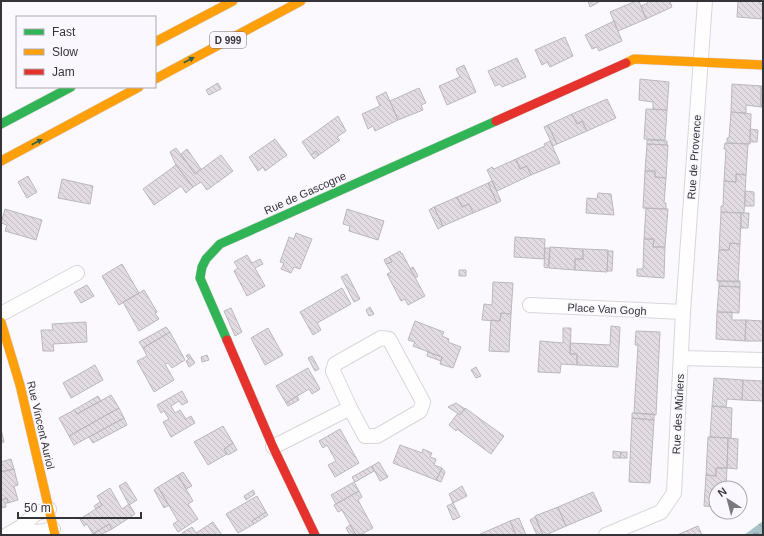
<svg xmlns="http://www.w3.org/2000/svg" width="764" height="536" viewBox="0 0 764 536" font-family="Helvetica,sans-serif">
<defs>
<pattern id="water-waves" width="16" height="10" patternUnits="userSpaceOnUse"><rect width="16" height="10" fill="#a8c4c8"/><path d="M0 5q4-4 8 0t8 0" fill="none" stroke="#8aa0a3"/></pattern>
<pattern id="building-back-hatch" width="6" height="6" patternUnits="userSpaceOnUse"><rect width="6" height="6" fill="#e2dce2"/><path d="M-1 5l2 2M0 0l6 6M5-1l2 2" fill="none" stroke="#c2bdc3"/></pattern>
</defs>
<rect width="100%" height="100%" fill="#fbf9fd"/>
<path fill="url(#water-waves)" d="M763,521V535H744Z"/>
<path fill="url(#building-back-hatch)" stroke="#bbb8bb" d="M588,1H599V2L590,7Z
M636,1H639L646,19L618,31L610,12Z
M647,1H670L672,7L646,19L641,6L648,3Z
M738,1H760V4H763V19L737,17Z
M614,21L622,41L599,51L597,47L592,49L585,35Z
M565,37L573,56L550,67L547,62L542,65L535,50Z
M517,58L526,77L502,87L500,84L495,86L488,71Z
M464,65L476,92L447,105L439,86L460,77L456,69Z
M640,79L669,82L667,110L653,109V102L639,100Z
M218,83L221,89L209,95L206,90Z
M732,84L761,86V107L746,105V113L731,112Z
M761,86H763V107H761Z
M419,88L426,103L421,105L423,110L398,120L390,101Z
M386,92L398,120L375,131L373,126L368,129L362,114L380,106L376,97Z
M607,99L616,118L587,131L582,121L577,124L572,114Z
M646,109L667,110L665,140L644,139Z
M731,112L751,114L750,144L727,143V138H729Z
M572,114L577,124L582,121L587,131L557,144L548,125Z
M338,116L346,131L337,137L340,140L319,155L316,151L311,155L302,142Z
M548,125L557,144L553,146L544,127Z
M750,129L758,130L757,142H750Z
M275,139L287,155L265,171L263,167L258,171L249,157Z
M647,140L667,141V145L647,144Z
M550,141L560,163L531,175L527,166L520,169L516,159L545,146L544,144Z
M725,143L748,144L746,175L736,174V182L724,181L726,149H724Z
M647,144L668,145L666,178L655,177V171H645Z
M176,148L195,174L221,155L233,171L207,190L201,182L193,187L176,165L170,152Z
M187,149L201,169L195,174L181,154Z
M316,151L319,155L314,159L311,155Z
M516,159L520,169L527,166L531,175L497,191L487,170L492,167L494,169Z
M176,165L193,187L186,193L181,186L154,205L143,189Z
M645,171H655V177L666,178L664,203H666V209L643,208Z
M736,174L746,175L744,213L721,212V206H723L724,181L736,182Z
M28,176L37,192L27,198L18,182Z
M62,179L93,186L90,204L58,198Z
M492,181L501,201L497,203L488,183Z
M488,183L497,203L473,213L469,204L462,207L457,197Z
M745,191L754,192V206H745Z
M598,193L611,194L614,215L586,213L587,198L597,199Z
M457,197L462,207L469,204L473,213L443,226L434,207Z
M434,207L443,226L438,229L429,210Z
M646,208L668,209L665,247H653L654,239H644Z
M5,209L42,220L36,240L5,231L7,225L1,223Z
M347,209L384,221L378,240L349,231L350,226L343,224Z
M721,212L741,213L740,244L730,243L729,250H719Z
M741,213H749L748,228H741Z
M296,233L312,239L300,269L294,267L291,273L281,269L284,263L280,262L289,237L294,239Z
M515,237L545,239L544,259L514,257Z
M644,239H654L653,247H665L664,278L637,276V269H643Z
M730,243L740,244L738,282L717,281L719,250H729Z
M550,247L583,249V259H575V270L549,268Z
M545,248H550L548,268L544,267Z
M583,249L608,250L607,272L575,270V259H583Z
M400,251L401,254L402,253L425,296L408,305L405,299L401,301L387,274L391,272L386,264L392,262L389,257Z
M608,251H613L612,271H607Z
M247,255L252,263L260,259L263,264L255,268L265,286L247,296L234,271L238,268L234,262Z
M389,257L392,262L386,264L384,260Z
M122,264L139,293L119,305L102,276Z
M413,267L418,276L416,278L410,269Z
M459,270H466V276H459Z
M347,274L360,299L354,302L341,277Z
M719,281H740V287L719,286Z
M493,282L513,283L511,314L501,313L500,321L482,320L484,304L492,305Z
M87,285L94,296L81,303L74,292Z
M719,286L740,287L739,313L717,312Z
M342,288L351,304L317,323L321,330L313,335L300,312Z
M144,290L157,312L155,313L159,319L139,331L123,302Z
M370,307L374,314L369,316L366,310Z
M231,308L242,332L235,336L224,311Z
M717,312H732V320H746L745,341L716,339Z
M501,313L511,314L509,352L489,351L491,320L500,321Z
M746,320L763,321V341H745Z
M415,321L444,332L442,336L449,339L448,342L461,347L453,368L440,364L442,357L413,346L415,342L408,340Z
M86,322L87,342L53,344L54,351H43L41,330H53L52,324Z
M611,326L620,327L618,367L577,365V354H570V343L610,345Z
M166,327L170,332L143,348L139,342Z
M268,328L283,355L265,365L251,338Z
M563,328H571L570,354H577V365L561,364L560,373L538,372L540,341L563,343Z
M636,331L660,332L656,415L634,413L638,345H635Z
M170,332L185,360L172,368L168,363L165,364L174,380L154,392L137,361L147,356L143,348Z
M428,352L442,357L441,361L427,356Z
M189,354L195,363L189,367L186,361L189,359L186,356Z
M207,355L209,360L202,362L201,357Z
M312,356L319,369L315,371L308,358Z
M95,365L103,380L71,398L63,383Z
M476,367L481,376L476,378L471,370Z
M308,368L320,389L312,394L309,389L286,403L276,386Z
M714,378L743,380L742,400L727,399L726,407L712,406Z
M743,380L763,381V401L742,400Z
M182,391L188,402L182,405L179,401L171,406L175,413L180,410L186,419L191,416L195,423L171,437L163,422L169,419L164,411L161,413L157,405Z
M111,395L119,408L69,436L59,418L74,410L77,414Z
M98,396L101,401L77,414L74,410Z
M297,396L299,400L288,406L286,403Z
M456,403L465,409L460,415L448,407Z
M712,406L732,408L731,438L710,437Z
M119,408L124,418L74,445L69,436Z
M465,408L504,436L491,454L457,429L456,431L449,425L458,413L460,415Z
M632,413L654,414V420L632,418Z
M124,418L127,425L93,443L89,437Z
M632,418L654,420L650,483L629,482Z
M223,426L233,443L224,449L227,454L208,465L194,442Z
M1,429L4,442L1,443Z
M340,429L359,463L335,477L328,465L336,461L327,445L323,448L319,441Z
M708,437L728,438L727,468H716V476L706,475Z
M728,438L738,439L737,469L727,468Z
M233,443L237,450L228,455L224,449Z
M400,445L422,453L423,449L432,453L430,457L436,459L434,465L442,468L436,480L393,463Z
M613,451L621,452L620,458H613Z
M621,452H627V458H620Z
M11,459L14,469L1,472V462Z
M379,462L388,477L380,481L372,466Z
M372,466L374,471L355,482L352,477Z
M442,468L445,472L441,482L436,480Z
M716,468H727L726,488H716V507L704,506L706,475L716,476Z
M14,469L18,485L14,486L18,500L8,503L7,498L1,500V472Z
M183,472L192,486L186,489L178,475Z
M178,475L193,501L188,504L198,519L178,532L173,524L178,521L158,487Z
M126,482L137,500L129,505L119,486Z
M354,482L359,491L336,504L331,495Z
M462,486L467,496L453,503L449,494Z
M158,487L169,505L164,508L154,490Z
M110,488L122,509L129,504L135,514L112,529L109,524L93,534L87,524L84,526L80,519L102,505L97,496Z
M253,490L255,494L246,500L244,496Z
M359,491L362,497L358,500L373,528L360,535H356L342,510L338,512L334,505Z
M593,492L602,511L566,526L558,507Z
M257,496L266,512L252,521L254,524L238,533L226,514Z
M7,498L8,503H5L6,507L1,508V500Z
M100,502L102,505L96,509L94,506Z
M453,503L460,517L453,520L447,506Z
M558,507L566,526L546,535H543L535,516Z
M266,512L268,515L254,524L252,521Z
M535,517L543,535H537L530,520Z
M519,518L526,535H516L510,521Z
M510,521L516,535H478Z
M213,522L222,535H183L182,533L192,527L196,533Z
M109,524L112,529L100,535H94L93,534Z
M350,525L356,535H350L346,528Z
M698,526L702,535H677Z"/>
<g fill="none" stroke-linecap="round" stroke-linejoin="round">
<defs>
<path id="street" d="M530,305L683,312
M1,314L77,273
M681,358L763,360
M273,447L350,408L365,436H377L420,411L423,402L389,339L381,338L335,364L333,371L350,408
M21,527C33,533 41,533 53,529
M7,535L21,527L35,514L49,509
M606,535L661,512L674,493L683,312L705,1"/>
<path id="fast" d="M1,124L71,87
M227,340L200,278L202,267L206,259L220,244L496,121"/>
<path id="slow" d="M155,42L233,1
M626,63L634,59L763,65
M155,79L301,1
M1,161L139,87
M1,322L20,385L55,535"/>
<path id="jam" d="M496,121L626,63
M227,340L273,447L315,535"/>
</defs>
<use href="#street" stroke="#d8d6db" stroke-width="16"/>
<use href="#fast" stroke="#d8d6db" stroke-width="10"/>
<use href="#slow" stroke="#d8d6db" stroke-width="10"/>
<use href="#jam" stroke="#d8d6db" stroke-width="10"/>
<use href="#street" stroke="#fefeff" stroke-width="14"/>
<use href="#fast" stroke="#30b455" stroke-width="9"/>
<use href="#slow" stroke="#ff9f0a" stroke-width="9"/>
<use href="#jam" stroke="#e5322d" stroke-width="9"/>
</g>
<defs><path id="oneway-solid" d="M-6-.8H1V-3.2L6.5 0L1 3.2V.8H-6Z"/></defs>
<g fill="#336143">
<use href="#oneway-solid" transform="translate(189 60) rotate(-28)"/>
<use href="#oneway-solid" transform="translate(37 142) rotate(-28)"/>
</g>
<g text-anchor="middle" stroke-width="3" stroke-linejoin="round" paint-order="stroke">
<rect fill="#faf8fe" stroke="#706f74" stroke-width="1" x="210" y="32" width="36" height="16" rx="3"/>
<g font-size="10" font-weight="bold" fill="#353439">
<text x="228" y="44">D 999</text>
</g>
<g font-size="11" fill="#353439" stroke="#faf8fe">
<text transform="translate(694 157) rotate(-86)" y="4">Rue de Provence</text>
<text transform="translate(305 193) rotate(-24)" y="4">Rue de Gascogne</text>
<text transform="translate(607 309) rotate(3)" y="4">Place Van Gogh</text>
<text transform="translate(678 414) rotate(-87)" y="4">Rue des Mûriers</text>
<text transform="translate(41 425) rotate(77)" y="4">Rue Vincent Auriol</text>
</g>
</g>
<rect width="764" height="536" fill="none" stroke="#353439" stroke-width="4"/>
<rect x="16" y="16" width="140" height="72" fill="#faf8fe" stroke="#abaaaf"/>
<rect x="24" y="29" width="20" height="6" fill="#30b455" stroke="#abaaaf"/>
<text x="52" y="36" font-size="12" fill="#353439">Fast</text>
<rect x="24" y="49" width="20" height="6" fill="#ff9f0a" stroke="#abaaaf"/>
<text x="52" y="56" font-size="12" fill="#353439">Slow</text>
<rect x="24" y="69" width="20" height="6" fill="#e5322d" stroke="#abaaaf"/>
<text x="52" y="76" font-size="12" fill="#353439">Jam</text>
<g transform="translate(728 500) rotate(324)"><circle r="19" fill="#faf8fe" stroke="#abaaaf"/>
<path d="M0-3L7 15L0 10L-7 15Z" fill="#7a797e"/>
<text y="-6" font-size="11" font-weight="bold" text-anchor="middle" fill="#353439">N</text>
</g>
<path d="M18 512v6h123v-6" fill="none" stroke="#353439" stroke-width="2"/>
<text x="24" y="512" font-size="12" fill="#353439" stroke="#faf8fe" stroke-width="3" paint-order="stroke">50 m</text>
</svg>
